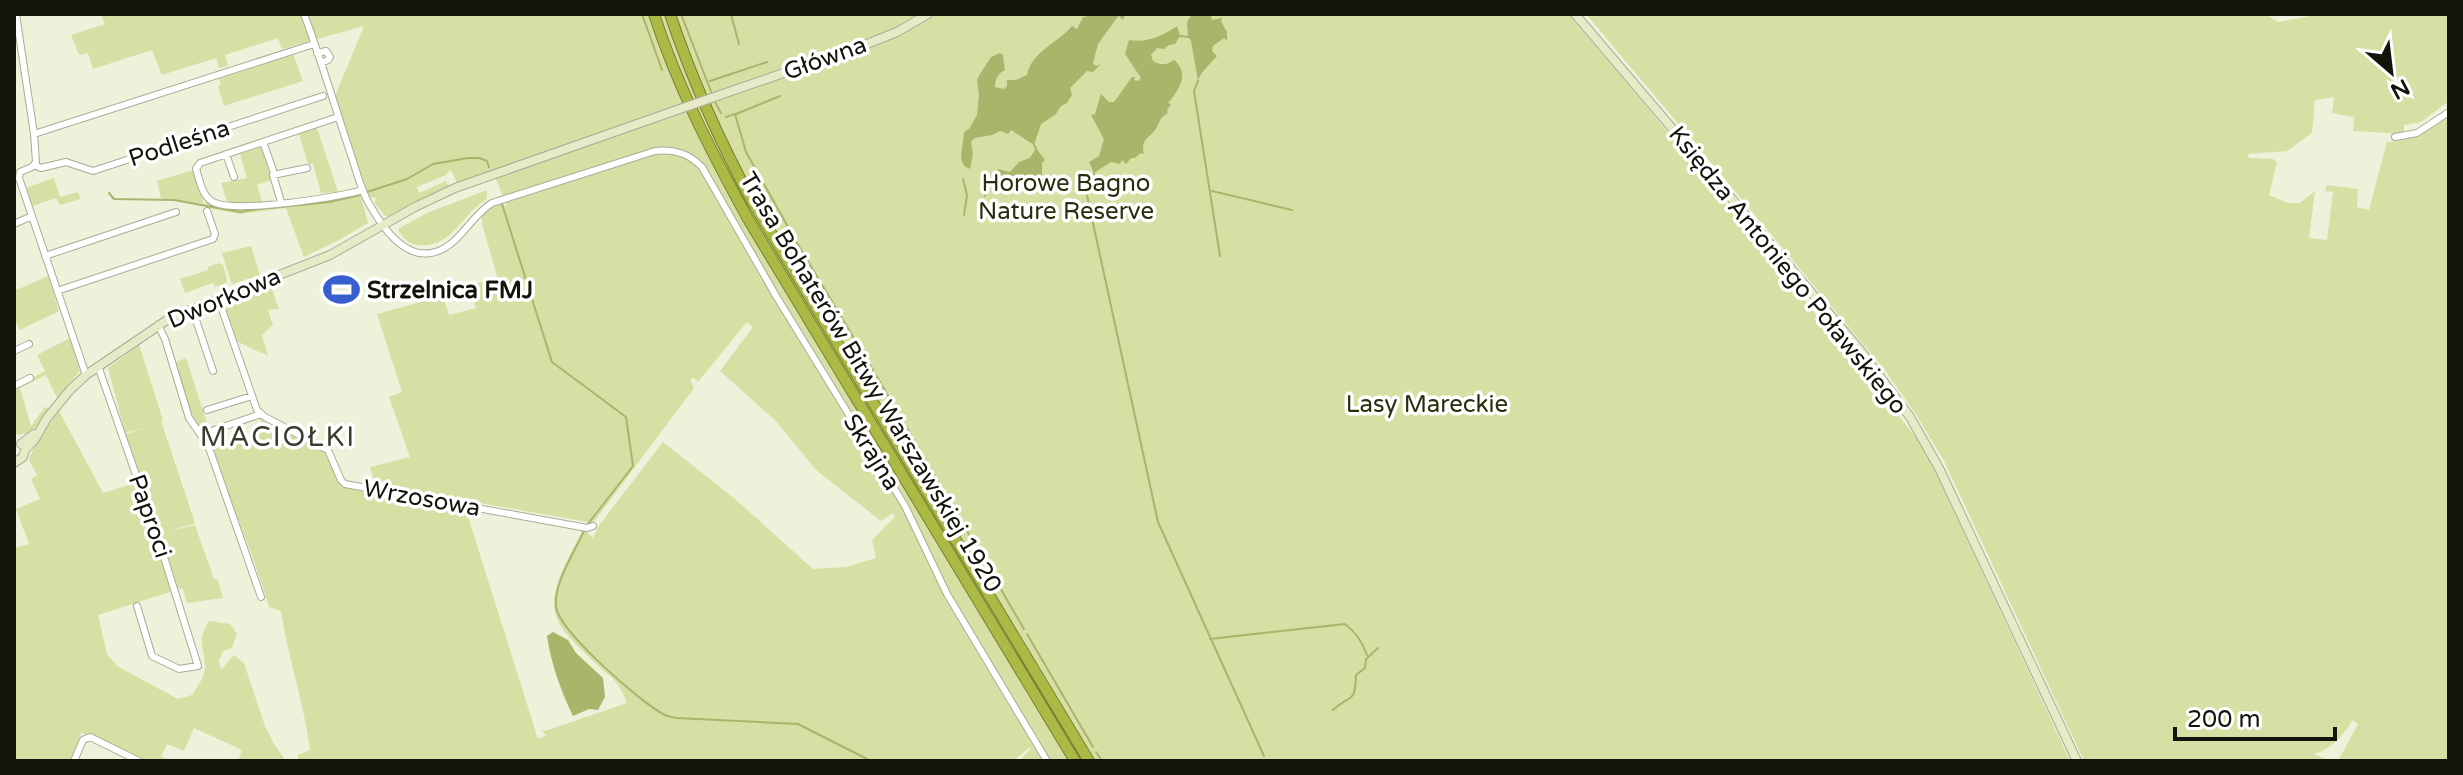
<svg xmlns="http://www.w3.org/2000/svg" width="2463" height="775" viewBox="0 0 2463 775" font-family="'Varela Round',sans-serif">
<rect width="100%" height="100%" fill="#edf2db"/>
<path fill="#d6e0a4" fill-rule="evenodd" d="M101,14H1568L1642,101L1924,447L2070,761H1019L1030,750V747L1013,761H298V755L310,750C304,703 288,658 281,611L269,607L253,558L206,436L190,418L173,363L186,358L215,448L264,432L260,418L325,452L332,466L345,484L376,487L370,467L410,457L389,397L402,392L377,314L443,296L449,315L476,308L470,286L497,276L482,224V213L498,204L507,206L493,172L457,183L451,171H449L446,175L417,187L419,193L446,181L449,187L390,216H385L374,202L376,200L375,197L371,198L368,194L361,196L368,223L339,240L304,257L286,208L241,214L208,208L222,253L251,246L260,275L232,284L205,202L235,208L341,197L363,187L335,96L364,26L282,49L278,38L225,55L228,66L219,68L216,58L162,75L152,50L93,69L88,53L79,55L71,35L105,24ZM747,322L753,327L720,371L776,421L816,470L881,521L893,513L895,517L872,540L876,558L846,567L813,569L735,499L663,442L600,524L593,538L583,529C571,556 543,593 559,623C566,636 582,650 593,661C612,680 616,675 627,703L545,731L541,729L546,736L538,739L465,507L403,498L381,489L463,500L593,523L694,388L690,380L694,378L698,382Z
M1586,14H2265L2278,22L2307,17L2312,14H2449V101L2421,122L2404,125V134L2353,131L2354,117L2332,113L2334,97L2315,100L2312,133L2287,151L2248,154L2249,158L2273,159L2277,162L2269,195L2288,203H2300L2315,191L2309,238L2327,240L2333,192L2325,191L2327,185L2358,189L2357,207L2369,210L2387,142C2412,141 2429,131 2449,116V761H2338L2358,724L2353,720C2344,734 2331,750 2314,754L2330,761H2084L1944,461L1915,413L1884,369Z
M293,54L303,81L224,106L218,86L221,85L219,79Z
M317,128L338,192L321,193L313,164H308L299,134Z
M261,147L272,180L257,185L262,202L236,204L227,201L221,183L247,178L240,154Z
M193,170L204,204L161,198L157,181Z
M54,178L60,197L78,192L81,199L60,205L56,198L33,206L26,188Z
M487,190V199C462,213 452,249 418,245C408,244 403,238 398,229L427,213Z
M219,263L223,265L227,279L226,283L215,287L213,283L185,293L180,279L208,270V267Z
M48,276L59,311L20,330L14,319V291Z
M270,284L279,309L268,310L273,325L262,335L268,356L236,341L223,301Z
M70,338L80,371L57,398L46,375L20,388L31,426L45,407L50,409L29,436L27,433L18,435L14,431V388L45,371L37,355Z
M139,345L163,420L161,421L195,523L170,531L195,525L214,579L218,580L223,598L187,603L183,589L178,588L161,534L124,435L145,427L125,433L108,368Z
M59,411L103,493L135,483L173,591L98,615L107,654L117,666L178,699L192,695C197,687 206,676 205,665C204,643 196,643 209,621L230,624L237,634L232,648L223,651L219,660L221,670L234,655L244,663L265,726L274,744L286,761H238L242,750L194,728L184,751L167,744L161,756L171,761H146L94,736L81,733L72,761H14V548L29,544L16,509L40,499L31,479L37,475L29,460C32,447 50,423 59,411Z"/>
<path fill="#aab46a" d="M1087,14H1125L1123,20L1119,16L1116,19L1098,44L1093,63L1096,66L1101,64L1093,72L1087,71L1070,88L1072,95L1067,103L1061,106L1056,114L1041,124L1034,145L1011,130L1008,134L1000,131L992,135L975,138L971,141L973,154L970,169L964,166L961,158L964,132L969,129L977,115L979,95L977,80L980,74L991,57L1000,53L1003,55L1005,70C998,73 995,80 995,87L1004,89L1007,86V80H1016L1027,75C1031,52 1059,42 1072,26L1077,29L1083,17H1086Z
M1196,14H1210L1212,20L1222,18L1221,21L1227,32V41L1224,38L1213,46L1212,51L1217,56C1212,62 1199,74 1198,81L1191,41L1188,37L1187,22L1191,16Z
M1177,26L1180,36L1175,44L1169,45L1164,49L1157,48L1151,55L1153,61C1161,66 1167,65 1174,60C1191,74 1178,91 1168,103L1171,104L1167,110L1168,113C1159,119 1161,119 1157,127C1150,139 1140,138 1144,154L1141,153L1135,158H1131L1126,164L1122,160L1120,164L1111,162L1094,173L1089,162L1099,156L1104,139L1091,115L1095,114L1101,94L1109,102H1114L1132,77H1135L1134,80L1138,81L1141,78L1125,54L1129,40C1147,43 1163,36 1177,26Z
M1036,148L1045,160L1042,163V179L1034,176L1032,179L1020,177L1017,180L1013,176L1011,177V183L1004,185L999,182L990,183L984,179L993,177L998,169L1010,172L1019,162L1030,158Z
M553,632L568,640L576,653L603,678L605,697L598,710L589,709L573,716C561,691 551,664 547,636Z"/>
<g fill="none" stroke-linecap="round" stroke-linejoin="round">
<path stroke="#aab46a" stroke-width="2" d="M642,14L662,70
M681,14L712,94
M731,14L739,44
M1180,36L1188,37
M710,81L767,62
M1198,81L1194,91L1220,256
M714,100L721,113
M736,114L780,96
M726,117L735,114L746,152L792,234
M1034,145L1036,148
M1094,173L1092,183L1086,191L1158,522L1264,756
M981,176L984,179
M14,177L15,176
M963,179L967,195L964,215
M1212,191L1292,210
M367,192L407,179L433,164L468,158H479L487,161L489,167
M109,193L114,199L174,200L240,212L264,208
M985,196L988,182
M502,204L552,362L626,417L633,466L588,524
M270,208L330,202L360,195
M794,238L873,370
M876,375L953,507
M956,512L1024,629
M584,531C575,551 553,585 556,607C559,631 642,704 665,715C668,717 674,717 677,718L798,724L871,761
M1027,634L1093,747
M1210,639L1345,624C1356,632 1362,641 1367,655
M1333,710C1352,693 1355,704 1356,675L1365,668L1366,659L1378,648
M1096,752L1102,761"/>
<defs>
<path id="street" d="M16,14L34,134L36,162L32,167L20,172L19,178L86,375
M304,14C321,59 334,104 349,149C356,168 360,190 371,207C383,228 404,258 431,253C458,249 470,216 492,203L655,151C674,149 688,153 702,167L776,296L905,506L947,594L1047,761
M317,53L326,51L330,57L328,60L321,63
M338,117L200,163L196,169C200,180 201,195 213,202C236,214 336,197 363,190
M34,134L314,44
M2395,137L2417,133L2449,112
M263,142L273,170
M226,154L234,177
M34,165L41,168L66,162L93,171L323,96
M281,202L273,175L307,168
M14,224L32,216
M45,256L176,212
M57,291L213,239L215,234L207,211
M218,298L257,410L265,417L328,450L341,480L345,484L587,528L593,526
M192,308L213,371
M158,325L165,339L189,418L208,445L261,597
M14,351L29,344
M98,366L158,538L198,666L179,669L152,656L137,606
M14,386L30,378
M207,410L252,396
M214,430L261,414
M74,761L83,740L90,737L139,761"/>
<path id="secondary" d="M1575,14L1861,351L1910,417L1939,468L2077,761
M720,95L867,44L897,32L928,14
M21,444L34,434
M14,463L23,457L25,450L35,439L47,418L70,390L86,375L170,318L330,255L415,207L455,188L674,111"/>
<path id="highway" d="M654,14C677,86 712,153 748,219L1075,761
M670,14C692,80 720,142 753,203L1089,761"/>
</defs>
<use href="#street" stroke="#a8ac97" stroke-width="8"/>
<use href="#secondary" stroke="#a8ac97" stroke-width="10"/>
<use href="#highway" stroke="#768031" stroke-width="12"/>
<use href="#street" stroke="#fff" stroke-width="6"/>
<use href="#secondary" stroke="#e6eac7" stroke-width="8"/>
<use href="#highway" stroke="#acba45" stroke-width="10"/>
<defs>
<path id="secondary-bridge" d="M674,111L720,95"/>
</defs>
<use href="#secondary-bridge" stroke="#a8ac97" stroke-width="10" stroke-linecap="butt"/>
<use href="#secondary-bridge" stroke="#e6eac7" stroke-width="8"/>
</g>
<defs>
<symbol id="stadium-bare" viewBox="-9 -9 18 18"><path d="M0-5a6.5 5 0 1 0 0 10a6.5 5 0 1 0 0-10ZM-3.5-1.8h7v3.6h-7Z" fill="#375fd0" stroke="#fff" stroke-width="2.5" paint-order="stroke"/></symbol>
</defs>
<g fill-rule="evenodd">
<use href="#stadium-bare" x="316" y="264" width="51" height="51"/>
</g>
<g text-anchor="middle" stroke-width="7" stroke-linejoin="round" paint-order="stroke">
<g font-size="24" fill="#12140c" stroke="#fff">
<text transform="translate(825 58) rotate(-20)" y="8">Główna</text>
<text transform="translate(179 143) rotate(-18)" y="8">Podleśna</text>
<text transform="translate(1788 270) rotate(51)" y="8">Księdza Antoniego Poławskiego</text>
<text transform="translate(224 298) rotate(-23)" y="8">Dworkowa</text>
<text transform="translate(871 382) rotate(59)" y="8">Trasa Bohaterów Bitwy Warszawskiej 1920</text>
<text transform="translate(872 452) rotate(58)" y="8">Skrajna</text>
<text transform="translate(422 498) rotate(10)" y="8">Wrzosowa</text>
<text transform="translate(150 516) rotate(71)" y="8">Paproci</text>
</g>
<g font-size="24" fill="#2a2e0d" stroke="#fff">
<text x="1066" y="191">Horowe Bagno<tspan x="1066" dy="28">Nature Reserve</tspan></text>
<text x="1427" y="412">Lasy Mareckie</text>
</g>
<g font-size="24" font-weight="bold" fill="#12140c" stroke="#fff" text-anchor="start">
<text x="367" y="298">Strzelnica FMJ</text>
</g>
<g font-size="28" letter-spacing="2" fill="#3a3d2b" stroke="#fff">
<text x="278" y="446">MACIOŁKI</text>
</g>
</g>
<rect width="2463" height="775" fill="none" stroke="#12140c" stroke-width="32"/>
<g transform="translate(2391 72) rotate(152)" stroke="#ffffff" stroke-width="6" paint-order="stroke">
<path d="M0-6L14 30L0 20L-14 30Z" fill="#12140c"/>
<text y="-12" font-size="22" font-weight="bold" text-anchor="middle" fill="#12140c">N</text>
</g>
<path d="M2175 727v12h160v-12" fill="none" stroke="#12140c" stroke-width="4"/>
<text x="2187" y="727" font-size="24" fill="#12140c" stroke="#ffffff" stroke-width="6" paint-order="stroke">200 m</text>
</svg>
